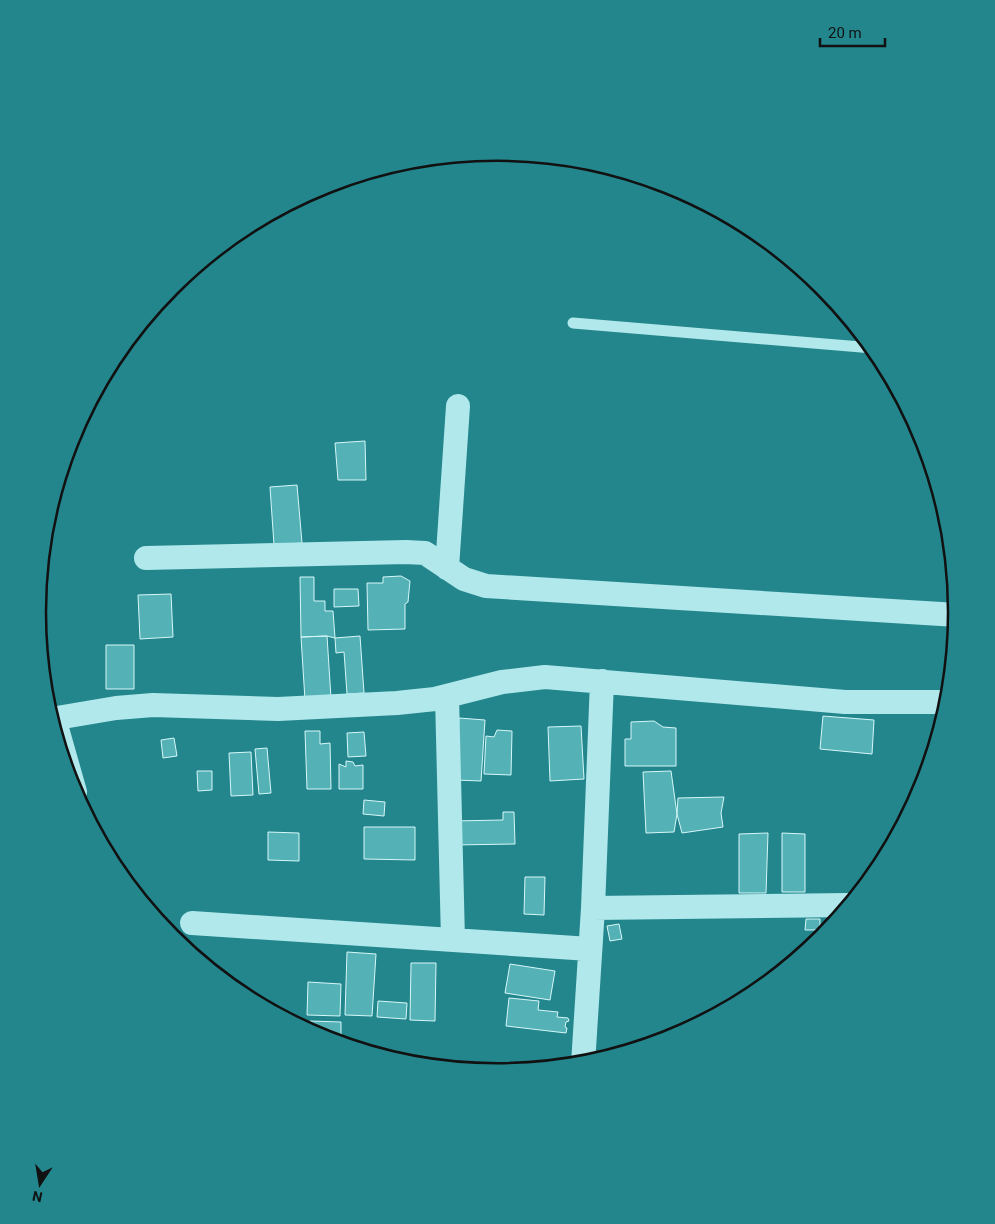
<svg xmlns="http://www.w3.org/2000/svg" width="995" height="1224" viewBox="0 0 995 1224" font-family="Roboto,sans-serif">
<rect width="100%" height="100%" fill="#23868d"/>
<path fill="#54b2b7" stroke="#d6f7f8" d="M365,441L366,480H338L335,443Z
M297,485L302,543L274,545L270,487Z
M41,576L43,591H40Z
M401,576L410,581L408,602L405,604V629L368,630L367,583H383V577Z
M300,577H314V601H325V611H333L335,638L327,636L301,637Z
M334,589H358L359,606L334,607Z
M171,594L173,637L140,639L138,595Z
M327,636L331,698L305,700L301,637Z
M360,636L364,693L347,694L344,652L336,653L335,638Z
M106,645H134V689H106Z
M823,716L874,720L872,754L820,749Z
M459,718L485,720L481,781L455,780Z
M654,721L663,727L676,728V766H625V739H631V722Z
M581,726L584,779L550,781L548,727Z
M497,730L512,731L511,775L484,774L486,736L494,737Z
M305,731H320V744L330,743L331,789H307Z
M364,732L366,756L348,757L347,733Z
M174,738L177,756L163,758L161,740Z
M267,748L271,793L259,794L255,749Z
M251,752L253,795L231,796L229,753Z
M346,761L353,762L355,766L363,765V789H339V764L346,767Z
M197,771H212V790L198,791Z
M671,771L677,814L674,832L646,833L643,772Z
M724,797L721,813L723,827L682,833L677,814L678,798Z
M364,800L385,802L384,816L363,814Z
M503,812H514L515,844L453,845L452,821L503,820Z
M364,827H415V860L364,859Z
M268,832L299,833V861L268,860Z
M768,833L766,893H739V834Z
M782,833L805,834V892H782Z
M525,877H545L544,915L524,914Z
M806,919H820V930H805Z
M619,924L622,939L610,941L607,926Z
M347,952L376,954L372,1016L345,1015Z
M411,963H436L435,1021L410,1020Z
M510,964L555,971L550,1000L505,993Z
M308,982L341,984L340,1016L307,1015Z
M509,998L539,1001L538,1010L558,1012L557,1017L568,1018L569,1021L566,1022L565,1027L567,1028L566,1033L506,1026Z
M378,1001L407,1003L406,1019L377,1017Z
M310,1021L341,1022V1043L321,1037L310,1031Z
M512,1063L535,1065V1068L511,1071Z"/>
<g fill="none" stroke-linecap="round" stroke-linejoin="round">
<path stroke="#b1e8eb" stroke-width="11" d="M573,323L873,348"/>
<path stroke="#b1e8eb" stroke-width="24" d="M146,558L406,552L425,553L464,579L486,586L957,615
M447,568L458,406
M447,696L453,940
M54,718L75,792
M51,719L116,708L153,705L278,709L397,703L435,699L502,682L545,677L845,702H949
M593,908L850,905
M192,923L590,949
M583,1064L593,908L602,681"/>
</g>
<path d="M0 0H995V1224H0ZM46 612a451 451 0 1 1 902 0a451 451 0 1 1-902 0Z" fill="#23868d" fill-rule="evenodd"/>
<path fill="none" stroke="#111" stroke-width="2.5" d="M46 612a451 451 0 1 1 902 0a451 451 0 1 1-902 0Z"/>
<g transform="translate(40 1184) rotate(192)" stroke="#23868d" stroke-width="4" paint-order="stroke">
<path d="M0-4L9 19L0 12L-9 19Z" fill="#111111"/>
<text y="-8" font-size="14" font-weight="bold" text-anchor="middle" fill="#111111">N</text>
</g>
<path d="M820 38v8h65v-8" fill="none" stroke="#111111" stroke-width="2.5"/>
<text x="828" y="38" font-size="15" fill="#111111" stroke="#23868d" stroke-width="4" paint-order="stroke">20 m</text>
</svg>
